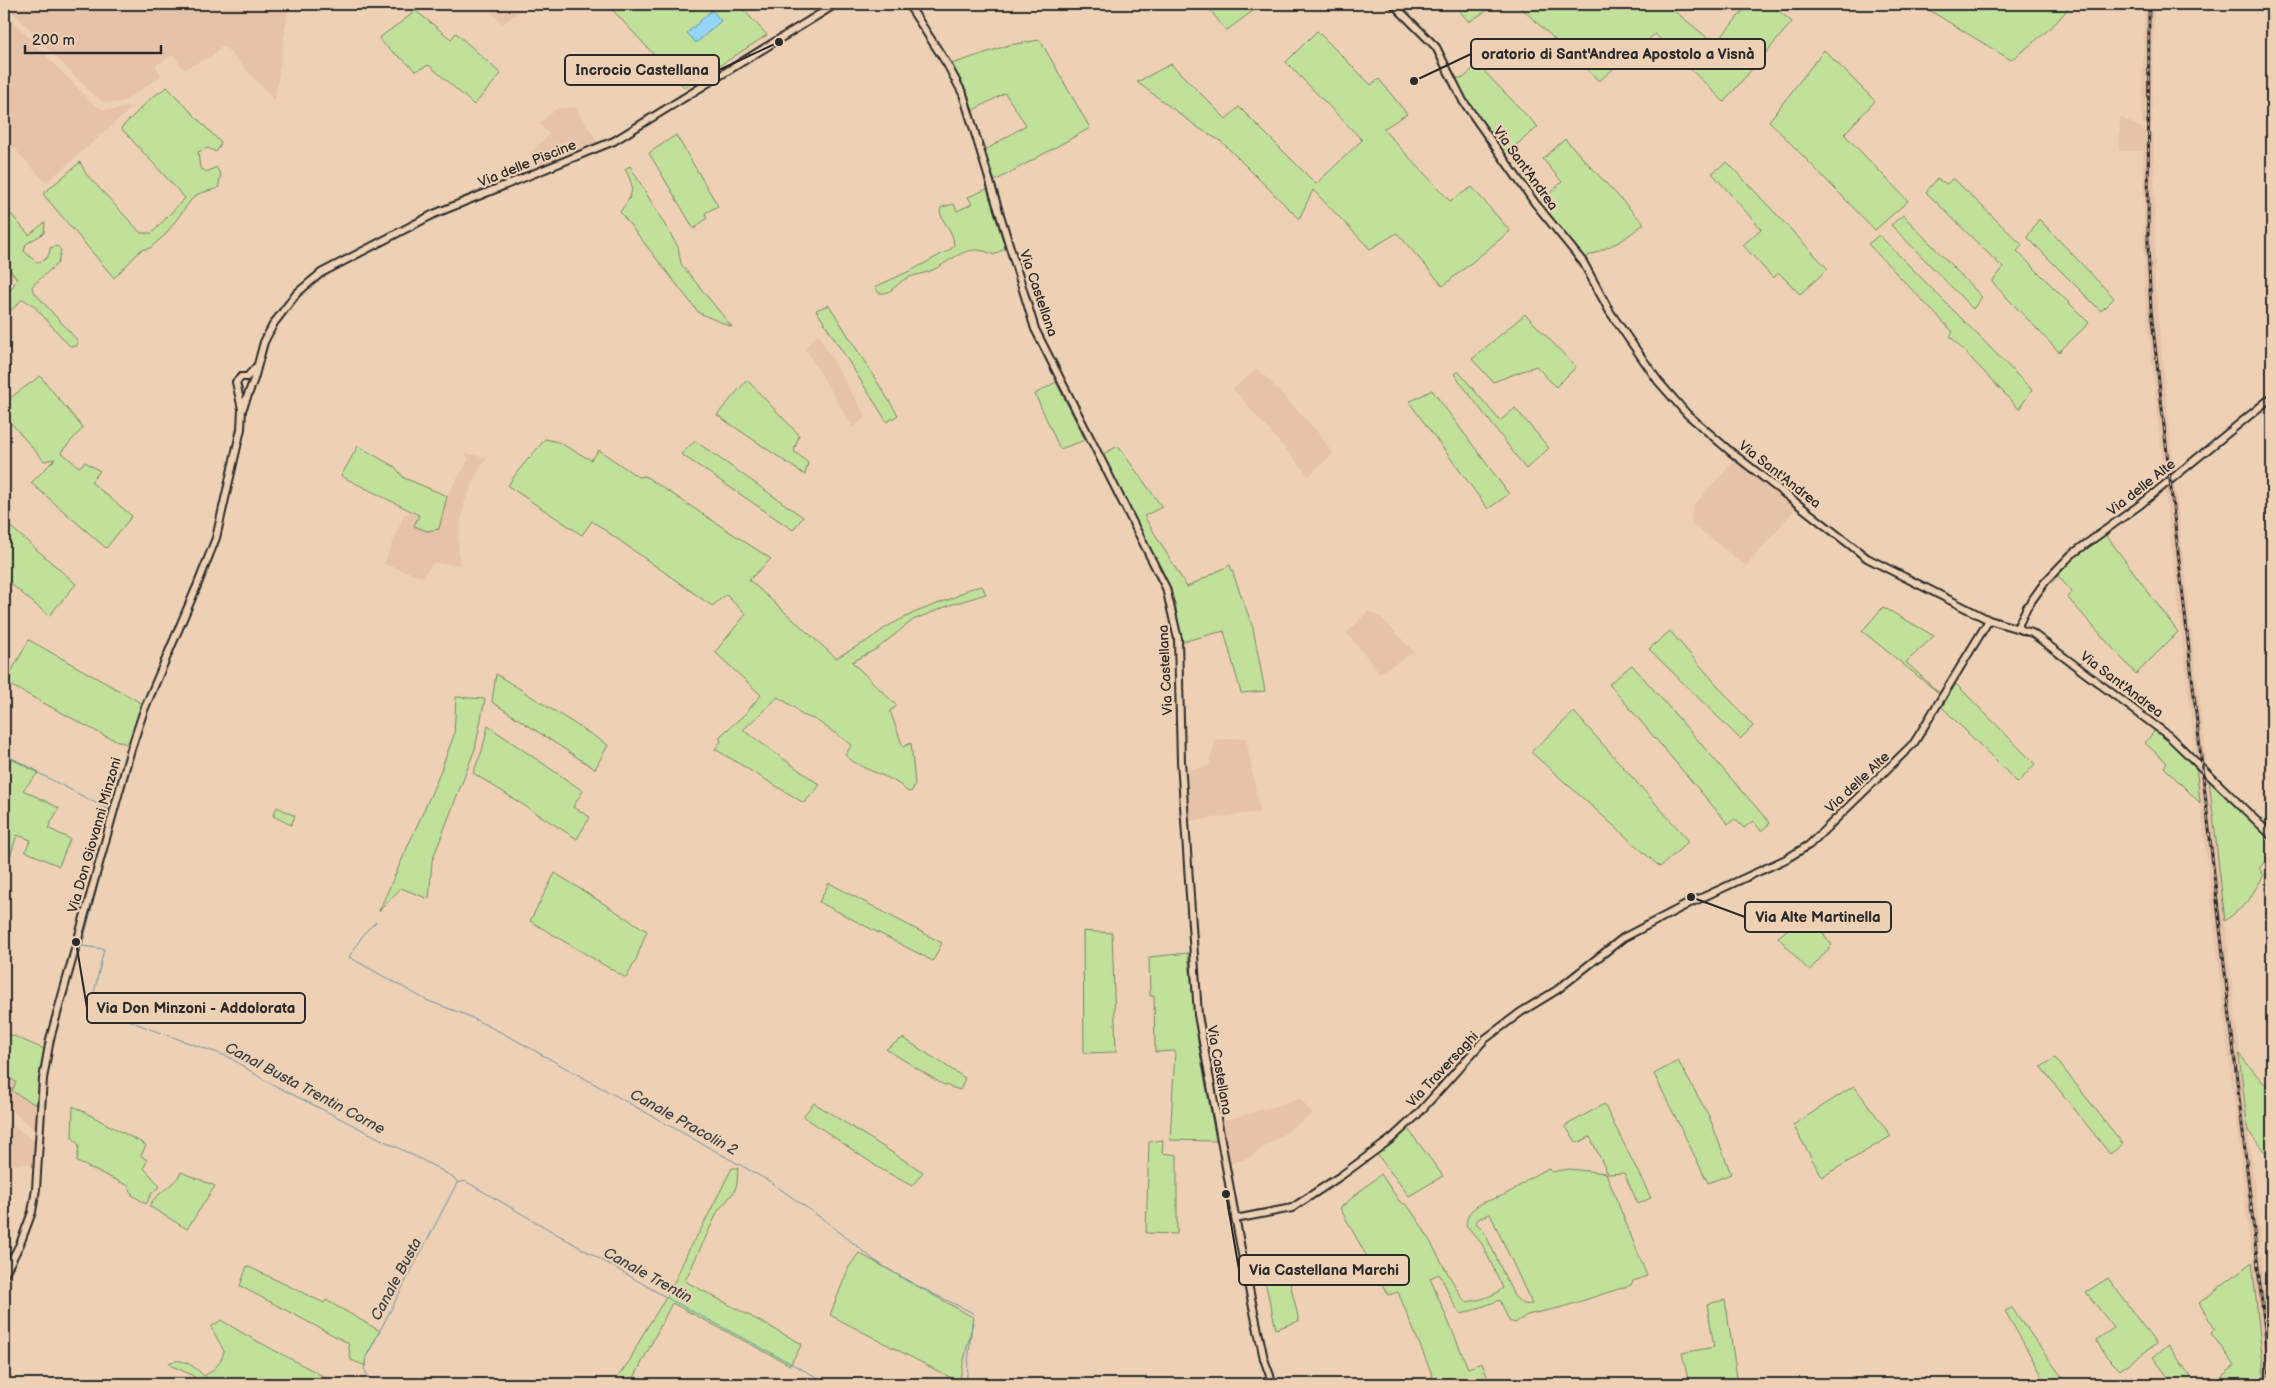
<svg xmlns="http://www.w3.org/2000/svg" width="2276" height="1388" viewBox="0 0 2276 1388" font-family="'Balsamiq Sans',sans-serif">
<rect width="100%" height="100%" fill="#eed1b5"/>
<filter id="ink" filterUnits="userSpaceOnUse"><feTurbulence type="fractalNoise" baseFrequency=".02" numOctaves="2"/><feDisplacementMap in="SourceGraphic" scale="10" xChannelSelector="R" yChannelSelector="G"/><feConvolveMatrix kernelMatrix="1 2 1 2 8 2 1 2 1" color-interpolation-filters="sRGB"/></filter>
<g filter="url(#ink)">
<path fill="#e6c2a8" d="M5,4H289L275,101L227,49L222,47L211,56L183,70L174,55L156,65L161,76L126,100L117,103L104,102L93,95Z
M485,4H530L502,24Z
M2144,4H2154L2152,129L2142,123Z
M4,12L93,104L102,109L113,110L134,106L46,183L4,137Z
M575,107L597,140L596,146L566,158L565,156L562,157L561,160L541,167L530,153L549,135L539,123L558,108Z
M2120,117L2154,134L2155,287L2174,473L2164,481L2144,287L2143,151H2119Z
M818,334L866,417L853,428L805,348Z
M1257,368L1317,431L1333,454L1309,476L1233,389Z
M465,453L487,458L475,477L465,501L458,539L460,565L433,563L422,577L384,564L405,513L420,515L415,527L439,529L447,496L469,459Z
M1735,460L1796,508L1746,566L1691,523L1693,506Z
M2175,482L2191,626L2207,765L2195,753L2181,628L2165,491Z
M1368,611L1382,618L1414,652L1380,673L1347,633Z
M1246,738L1260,812L1190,821L1187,770L1209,766L1215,740Z
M2196,766L2209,778L2225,921L2261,1246L2251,1254Z
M4,1075L16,1082L12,1091L36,1105L35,1130L4,1105Z
M1300,1099L1313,1114L1250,1157L1230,1164L1222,1121Z
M4,1120L35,1141L33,1164L4,1165Z
M2262,1254L2272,1347V1384H2265L2252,1262Z"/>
<path fill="#c1e19a" stroke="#768662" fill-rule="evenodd" d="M607,4H738L767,35L685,88Z
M1206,4H1262L1226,31Z
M1454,4H1484L1489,9L1469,22Z
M1517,4H1666L1715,44L1749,4H1771L1792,22L1724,102L1655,34L1599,81Z
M1919,4H2071C2056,27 2032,43 2011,60Z
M416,11L451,39L456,33L501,74L474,105L429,65L415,71C405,58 388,52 379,38Z
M1317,31L1371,85L1379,79L1407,114L1383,129L1450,201L1472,187L1510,231L1443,286L1397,233L1370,249L1313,190L1299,219L1222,142L1200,129L1137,82L1171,64L1226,119L1239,107L1316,184L1362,140L1286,62Z
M1040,40L1090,128L995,181L984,151L1026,125L1005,93L972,111L969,96L952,64L1009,45Z
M1824,50L1875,101L1844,134L1908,201L1875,230L1769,121Z
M1477,64L1538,127L1504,155L1466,100L1454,78H1464Z
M167,87L221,143L216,152L208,148L198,152L200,168L207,172L216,167L221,175L218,188L198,194L191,200L165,235L150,248L141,250L114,278L43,194L80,162L86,174L141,233H152L185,198L121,128L151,98Z
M676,135L718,206L705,213L707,218L694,229L649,153Z
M1565,139L1644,224L1621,241L1584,258L1540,203L1562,182L1543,159Z
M1727,162L1828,269L1800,294L1779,273L1773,278L1743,245L1761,229L1712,173Z
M630,166L678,247L681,264L732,327L699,313L620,212C633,194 636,189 625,169Z
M1953,178L2022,245L2017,251L2089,323L2059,352L1992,282L2003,268L1926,192L1937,179L1947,184Z
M987,189L1005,248L994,255C969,242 957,257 935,269C926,274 915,274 905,279C896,284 891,295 879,293L875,287L914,269L951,249L954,245C953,228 942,225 940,210L942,207L954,204L957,211L972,204L968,197Z
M11,214L29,235L45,222L44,233L26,244L24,251L36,262C45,262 50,256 50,248L57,246L61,250L58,263L32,286L33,291L77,340V346H70L66,342L34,306L23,299L4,317V301L17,279L4,262V219Z
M1903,215L1982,297L1973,309L1891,225Z
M2039,219L2114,298L2101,311L2027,237Z
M1879,235L2032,390L2019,409L1950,336L1953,332L1868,244Z
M829,305L898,415L887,422L816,310Z
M1525,314L1576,367L1556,387L1536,366L1493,382L1472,359Z
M1458,371L1500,421L1515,408L1549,448L1526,469L1454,374Z
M40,376L83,428L61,452L79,467L85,462L100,471L91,482L132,516L106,548L31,483L55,459L44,461L4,415V396L10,398Z
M747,380L799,435L794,451L808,463L805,475L717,415Z
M1056,382L1085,440L1060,449L1035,394Z
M1432,390L1509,494L1488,509L1409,402Z
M545,439L558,442L591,460L599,450L638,477L645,476L771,559L749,580L836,658L867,641L888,626L916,612L953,598L969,589L982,586L986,594L950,605L913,620L878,648L852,662L897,706L890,711L903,747L911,743L915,784L912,791L908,792C891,773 863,773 845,755L852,745L816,720L802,715L795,708L778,697L743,730L820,785L804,803L715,749L721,741L719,737L745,714L761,695L715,652L746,614L726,595L712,606L592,521L582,535L508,486C518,468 533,455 545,439Z
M695,441L803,517L793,530L681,454Z
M358,446L395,467L404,478L447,496L439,529L427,531L414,526L419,515L341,476Z
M1118,446L1162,507L1144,516L1187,587L1230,565L1253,628L1265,691L1241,693L1224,631L1181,642L1176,607L1169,587L1103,454Z
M4,521L76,584L49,616L4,578Z
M2106,535L2178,632L2136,674L2067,597L2072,592L2057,575L2078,554Z
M1883,607L1934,636L1906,662L1940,694L1862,631Z
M1670,631L1753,726L1740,739L1649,649Z
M29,640L143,704L129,745L105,736L10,685L11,672Z
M1632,665L1770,823L1761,831L1753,821L1744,828L1735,819L1728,824L1609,684Z
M496,674L608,745L595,769L492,702Z
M1956,684L2035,764L2018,783L1942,707Z
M456,697L485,699L475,749L432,861L429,899L401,888L379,911L436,783L454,735Z
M1574,712L1689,841L1660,867L1531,752Z
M488,726L583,791L573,807L590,817L577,839L473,773L482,751Z
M2156,729L2196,766L2200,803L2164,767L2167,763L2145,743Z
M4,754L39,772L23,790L59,808L48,828L70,839L59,866L25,851L31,840L17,835L4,875Z
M2209,778L2264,830L2272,842V854L2259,868L2264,875L2247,903L2225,921Z
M277,807L295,816L291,825L273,816Z
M555,873L647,931L635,962L626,978L530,921Z
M829,883L942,943L933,961L819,902Z
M1808,914L1832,945L1809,971L1778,937Z
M1083,931L1112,933L1116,1052L1084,1053Z
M1188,953L1198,1042L1216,1141L1170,1140L1175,1051L1155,1052L1154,996H1150L1149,957Z
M4,1032L44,1049L36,1105L12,1091L16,1082L4,1075Z
M903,1038L965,1078L960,1090L942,1084L886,1049Z
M2239,1054L2272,1093V1161L2248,1131Z
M2055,1058L2123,1144L2110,1154L2041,1067Z
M1678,1061L1709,1116L1731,1174L1708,1183L1654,1074Z
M1854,1086L1891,1136L1822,1177L1793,1125Z
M814,1103L923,1172L912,1186L879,1168L803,1116Z
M1604,1104L1651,1198L1638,1204L1624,1173L1608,1174L1590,1137L1577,1143L1565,1126Z
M73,1106L146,1145L141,1156L147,1160L144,1168L160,1186L152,1193L146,1204L132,1195L129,1186L77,1162L79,1145L72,1137Z
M1408,1129L1443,1176L1409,1196L1376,1153Z
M1163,1140L1162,1153L1177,1155V1234L1146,1233L1149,1142Z
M732,1168H738L737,1184L734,1192L718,1211L685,1281L802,1344L790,1365L672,1303L634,1378L629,1384H613L630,1360L643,1334L669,1293L692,1243L699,1233Z
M1549,1169L1551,1172L1569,1169L1606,1173L1647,1276L1633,1281L1631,1285L1563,1307L1527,1315L1515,1323L1509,1321L1500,1300L1462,1314C1452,1308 1447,1285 1439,1274L1430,1278L1468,1368L1482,1363L1490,1384H1415L1433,1377L1398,1292L1388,1295L1340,1208L1381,1174L1399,1201L1408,1206L1421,1225L1460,1295L1466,1302C1479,1300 1493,1297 1503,1288L1482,1244L1466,1225C1467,1219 1468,1214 1472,1210C1481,1201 1497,1199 1508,1193C1522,1186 1532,1173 1549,1169ZM1490,1214L1532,1304H1531C1524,1306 1519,1301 1514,1296L1484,1231L1476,1223L1478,1219Z
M181,1172L215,1186L187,1229L149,1206C158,1191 174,1187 181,1172Z
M859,1253L974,1318L959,1382L830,1315L849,1267Z
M1277,1258L1281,1275L1288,1274L1299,1321L1276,1329L1261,1264Z
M2252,1262L2265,1384H2222L2218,1379L2235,1366L2211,1333L2215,1329L2199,1303Z
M247,1266L324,1303L326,1300L380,1331L367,1355L366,1366L351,1360L348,1343L240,1286Z
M2108,1278L2156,1344L2120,1370L2106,1356L2096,1340L2114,1328L2086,1292Z
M1725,1300L1738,1384H1689L1682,1353L1714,1347L1707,1304Z
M2012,1308L2067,1384H2047L2005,1311Z
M221,1320C259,1344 299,1362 337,1384H202L192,1375L170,1365L169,1363C182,1356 195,1367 204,1376C215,1370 221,1363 224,1351L211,1327Z
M2168,1345L2196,1384H2173L2153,1357Z"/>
<path fill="#93d6f5" stroke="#6992a4" d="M712,10L721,21L696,43L687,33Z"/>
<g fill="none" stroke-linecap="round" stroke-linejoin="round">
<path stroke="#6992a4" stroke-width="1" d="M4,755L111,811
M116,814L82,946L104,949L94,993L96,1005L147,1028L229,1057L264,1080L428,1163L453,1177L458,1183
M376,922L365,932L349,957L426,1000L466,1015L512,1038L769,1181L831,1225L874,1260L907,1281L973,1313L966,1384
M458,1183L465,1181L671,1300L830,1384
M373,1384L364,1369L366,1357L457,1183"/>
<defs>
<path id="secondary" d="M908,4L947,64L963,94L1035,329L1166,588L1178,639L1181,761L1198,1015L1244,1265L1264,1359L1273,1384
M1393,4L1436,47L1463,101L1535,203L1583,262L1610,312L1658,381L1687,414L1731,452L1867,558L1989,620L2032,633L2169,736L2272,836
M243,408L254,379L264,342L274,323L297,293L321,273L434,214L614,141L836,4
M2017,628L2027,607L2045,582L2071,555L2141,504L2272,397
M1235,1219L1292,1208L1342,1175L1391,1139L1417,1115L1485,1039L1521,1012L1557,990L1623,938L1688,904L1786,859L1809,845L1914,743L1989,620
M4,1275L20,1244L32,1212L36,1189L43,1079L50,1039L131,749L144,710L197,586L216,538L241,429L242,409L236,382L241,377H247L256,367"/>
</defs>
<use href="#secondary" stroke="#2b2b2b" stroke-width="10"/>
<use href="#secondary" stroke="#eed1b5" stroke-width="6"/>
<defs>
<path id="rail" d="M2149,4L2148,247L2151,310L2271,1384"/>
</defs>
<use href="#rail" stroke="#2b2b2b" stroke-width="3"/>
<use href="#rail" stroke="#eed1b5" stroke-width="1" stroke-dasharray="4" stroke-linecap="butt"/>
</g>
</g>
<g text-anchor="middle" stroke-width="4.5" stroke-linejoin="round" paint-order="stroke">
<g font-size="14" fill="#2b2b2b" stroke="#eed1b5">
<text transform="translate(527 163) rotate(-22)" y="5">Via delle Piscine</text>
<text transform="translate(1526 168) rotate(54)" y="5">Via Sant'Andrea</text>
<text transform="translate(1039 293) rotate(71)" y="5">Via Castellana</text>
<text transform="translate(1780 474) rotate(38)" y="5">Via Sant'Andrea</text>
<text transform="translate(2141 487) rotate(-38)" y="5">Via delle Alte</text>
<text transform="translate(1165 670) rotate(-93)" y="5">Via Castellana</text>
<text transform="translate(2122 684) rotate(37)" y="5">Via Sant'Andrea</text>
<text transform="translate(1857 782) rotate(-43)" y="5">Via delle Alte</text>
<text transform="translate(94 835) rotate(-74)" y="5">Via Don Giovanni Minzoni</text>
<text transform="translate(1442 1069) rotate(-47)" y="5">Via Traversaghi</text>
<text transform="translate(1220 1070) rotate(80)" y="5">Via Castellana</text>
</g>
<g font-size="15" font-style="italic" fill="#3b4549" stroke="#eed1b5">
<text transform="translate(305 1088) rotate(28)" y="5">Canal Busta Trentin Corne</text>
<text transform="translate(684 1122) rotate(29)" y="5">Canale Pracolin 2</text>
<text transform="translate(648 1275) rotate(29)" y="5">Canale Trentin</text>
<text transform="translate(396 1279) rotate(-62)" y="5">Canale Busta</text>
</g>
</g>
<path fill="none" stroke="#2b2b2b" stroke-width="2" d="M1414 81L1471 54M779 42L719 70M1691 897L1745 917M76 942L87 1008M1226 1194L1239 1270"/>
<g fill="#2b2b2b" stroke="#eed1b5" stroke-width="2">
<circle cx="1414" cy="81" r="5"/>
<circle cx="779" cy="42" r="5"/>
<circle cx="1691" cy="897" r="5"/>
<circle cx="76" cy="942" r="5"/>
<circle cx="1226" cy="1194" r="5"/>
</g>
<g fill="#eed1b5" stroke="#2b2b2b" stroke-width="2">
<rect x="1471" y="39" width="294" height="30" rx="5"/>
<rect x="565" y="55" width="154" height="30" rx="5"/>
<rect x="1745" y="902" width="146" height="30" rx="5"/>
<rect x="87" y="993" width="218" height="30" rx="5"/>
<rect x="1239" y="1255" width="170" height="30" rx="5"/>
</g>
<g font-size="15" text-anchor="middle" font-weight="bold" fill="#2b2b2b">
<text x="1618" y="59">oratorio di Sant'Andrea Apostolo a Visnà</text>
<text x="642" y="75">Incrocio Castellana</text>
<text x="1818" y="922">Via Alte Martinella</text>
<text x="196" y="1013">Via Don Minzoni - Addolorata</text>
<text x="1324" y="1275">Via Castellana Marchi</text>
</g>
<rect width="2276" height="1388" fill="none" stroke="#eed1b5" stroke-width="20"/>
<rect x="10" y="10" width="2256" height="1368" fill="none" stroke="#2b2b2b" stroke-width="2" filter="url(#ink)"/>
<path d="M25 45v8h136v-8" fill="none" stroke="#2b2b2b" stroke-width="2.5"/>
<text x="32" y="45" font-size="15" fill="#2b2b2b" stroke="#eed1b5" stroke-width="4" paint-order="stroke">200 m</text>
</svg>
